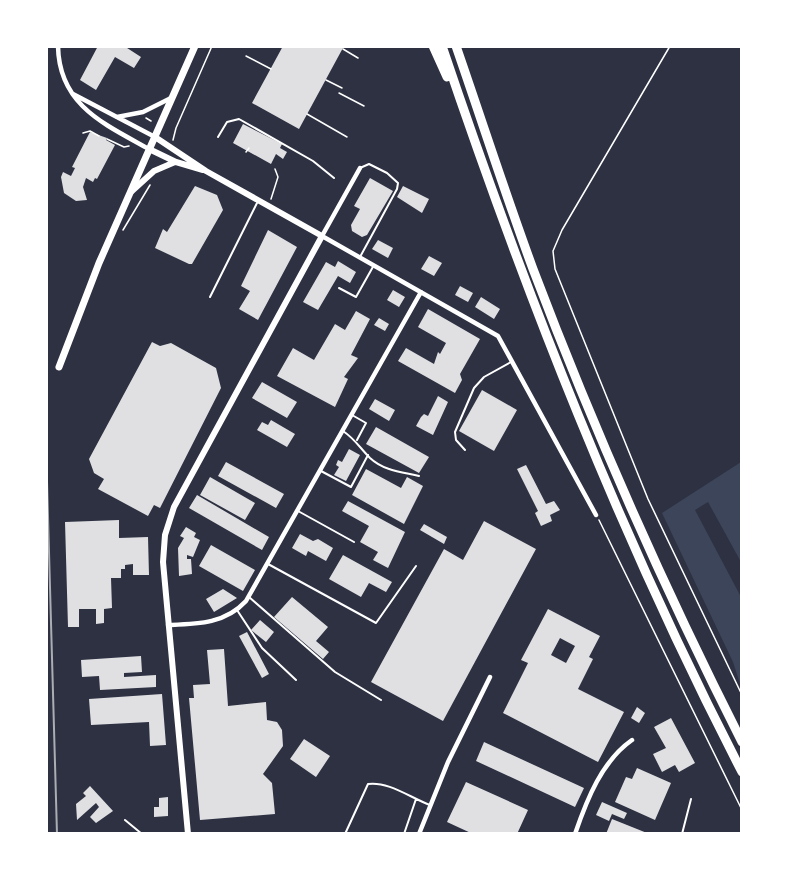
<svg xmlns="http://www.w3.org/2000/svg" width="788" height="880" viewBox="0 0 788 880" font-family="Helvetica,sans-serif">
<rect width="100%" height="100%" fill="#2d3142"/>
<path fill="#3c4559" d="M741,462V562L708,502L695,510L741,597V687L733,662L662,513Z"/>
<path fill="#e0e0e3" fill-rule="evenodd" d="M98,46H124L141,57L134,68L115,57L96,90L80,80Z
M283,46H344L299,129L252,103Z
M243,124L282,144L280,148L287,152L283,159L276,154L271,164L233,143Z
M90,132L107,138L106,140L115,145L97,179L95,178L93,182L86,178L83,187L87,200L76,201L64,193L61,177L63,172L71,176L75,168L72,167Z
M370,178L393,191L367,235L362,237L352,231L351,225L360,209L354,206Z
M195,186L217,195L223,210L192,264H189L155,248L163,229L167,232Z
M403,186L429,199L422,213L397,197Z
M268,230L297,247L258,320L239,309L250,291L241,286Z
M378,240L393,248L388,258L372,249Z
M429,256L442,263L434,276L421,269Z
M338,261L356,272L350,283L338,276L318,310L303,302L326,262L335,267Z
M460,286L473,293L468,302L455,295Z
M393,290L405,297L399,307L387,300Z
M481,297L500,309L494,319L475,307Z
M428,309L480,339L460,374L462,380L455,393L398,361L406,348L434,364L438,352L440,354L446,343L418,327Z
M356,311L370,319L351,355L358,358L344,377L348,379L335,407L277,376L293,348L314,360L335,324L345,330Z
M379,318L389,324L385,331L374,325Z
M152,342L160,346L171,343L216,368L221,388L160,508L154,505L148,516L98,489L104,479L94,473L89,459Z
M262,382L297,402L287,418L252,398Z
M482,390L517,410L494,451L459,431Z
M438,396L448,402L433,435L416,426L421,417L424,414L428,416Z
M375,399L395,410L389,421L369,409Z
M271,420L295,434L287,447L257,430L262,422L268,425Z
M376,427L429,457L419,473L366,444Z
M349,449L360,455L346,481L334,475L339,467L336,465L338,460L342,462Z
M226,462L284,494L276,508L218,476Z
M526,465L546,504L554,501L560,510L550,515L552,521L541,526L535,513L538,511L517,469Z
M366,469L401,488L407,477L423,486L404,524L352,495Z
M210,477L255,503L245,520L200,495Z
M197,495L269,537L262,550L189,508Z
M348,501L405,532L388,568L373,560L378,552L360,542L369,526L342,511Z
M119,520V538L148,537L149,575H133V564L125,565V569H121V578H111L112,608L104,609V623L96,624V609H79V627H68L65,522Z
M484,521L536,549L443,721L371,682L444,549L463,560Z
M424,524L447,537L444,544L420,530Z
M186,527L196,533L194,537L200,540L193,557L187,555V559H191L192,574L179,576L178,548L184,538L180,536Z
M300,534L313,541L318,539L333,548L326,561L308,551L306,556L292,548Z
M211,545L255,570L243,591L199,566Z
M343,555L392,582L386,592L369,583L361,597L329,579Z
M223,589L237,598L214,612L206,599Z
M292,597L328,627L316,641L329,652L323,659L274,617Z
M548,609L600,636L589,657L593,659L578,689L624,712L598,762L503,713L528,663L521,660ZM560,638L575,646L566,663L551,655Z
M260,620L274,632L266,642L251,630Z
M247,632L269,674L262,678L239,636Z
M224,649L228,706L266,702L267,720L277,722L282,730L283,746L263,774L272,783L275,814L200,820L189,698H194L193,685L210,684L207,650Z
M141,656L142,672L124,673V677L156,675V687L100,690L99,676L82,677L81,660Z
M162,694L166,745L150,746L149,722L91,725L89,699Z
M637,707L645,713L639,723L631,718Z
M671,718L695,763L679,772L675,765L662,772L653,754L666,748L654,727Z
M304,739L330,756L316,777L290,759Z
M484,742L584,788L575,807L476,761Z
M637,768L671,783L655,820L615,802L626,777L632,779Z
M466,782L528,810L517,834H473L447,822Z
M90,786L113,811L96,823L90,817L99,807L96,803L77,820L76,804L86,796L83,793Z
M168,797V816L154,817V807H159V798Z
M602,802L627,813L624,819L612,814L609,821L596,815Z
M612,819L647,833V834H606Z"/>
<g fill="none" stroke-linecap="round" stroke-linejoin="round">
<path stroke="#fff" stroke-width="1.5" d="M670,46L562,230L553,251L555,269L648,499L742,695
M343,49L358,58
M246,56L271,69
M326,80L342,88
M339,93L364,106
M307,114L347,137
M146,118L151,121
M83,133L90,131L99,136
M107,139L124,147L129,146
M173,140L176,128L212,46
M246,152L249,148
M271,199L278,177L275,169
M123,230L150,185
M599,520L742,810"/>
<path stroke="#fff" stroke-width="2" d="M218,137L227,122L239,119L313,161L334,178
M360,257L397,189L398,183L387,173L369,164L360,168
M339,288L356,297L374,265
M210,297L257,203
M352,415L366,423L357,440
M343,431C355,439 360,448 370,458C384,471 402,472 419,476
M465,450L456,440L455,432L474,388L484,377L511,362
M321,471L351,487L368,455
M298,511L354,542
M268,564L376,623L416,566
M249,597L335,672L381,700
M237,610L262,648L296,680
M125,820L142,834
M345,834L368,784C388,781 411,798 430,805
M404,834L416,799
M682,834L691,799"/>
<path stroke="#fff" stroke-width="4.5" d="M58,46C59,105 104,124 149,149
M73,94L155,137
M117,117L143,112L173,97
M360,168L322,236L498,336L596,515
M168,625C197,624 225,624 246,601L421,292
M419,834L448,762L490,677
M575,834C587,799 602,761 632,740"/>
<path stroke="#fff" stroke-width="6" d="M155,137L206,171L322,236L174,507L165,535L163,562L188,834
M149,149L176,162L203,170
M132,191L154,171L175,162"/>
<path stroke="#fff" stroke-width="7" d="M59,367L99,263L195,46"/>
<path stroke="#fff" stroke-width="9" d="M433,46L447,77
M442,46C526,295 621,538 742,772
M456,46C482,121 506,196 533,269C594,430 664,588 742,742"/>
<path stroke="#abadb3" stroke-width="2" d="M46,446L57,834"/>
</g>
<rect width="788" height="880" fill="none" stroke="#ffffff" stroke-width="96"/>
</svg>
